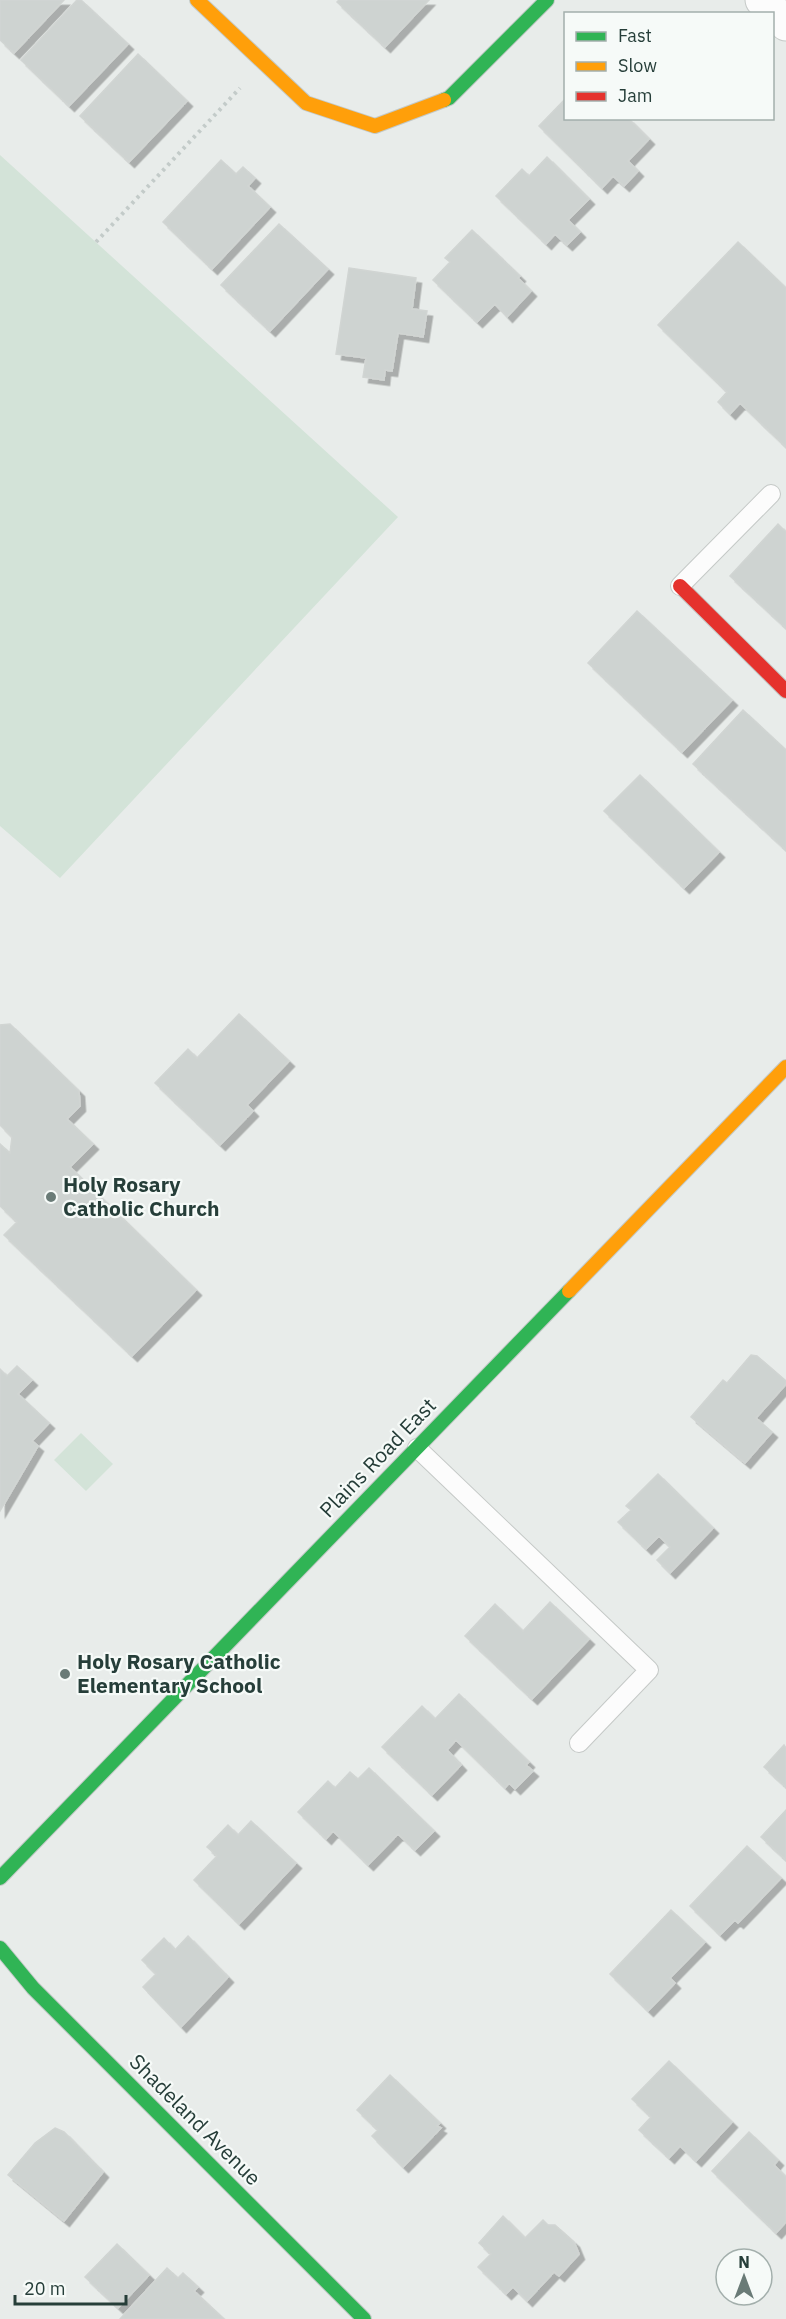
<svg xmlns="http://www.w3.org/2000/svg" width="786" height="2319" viewBox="0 0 786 2319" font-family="'IBM Plex Sans',sans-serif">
<defs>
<filter id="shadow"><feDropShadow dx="5.5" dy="5.5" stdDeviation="0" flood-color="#0004"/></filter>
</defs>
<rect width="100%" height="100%" fill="#e8ecea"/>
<path fill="#d3e3d8" d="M0,155L398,517L60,878L0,826Z
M81,1433L113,1464L86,1491L54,1460Z"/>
<path fill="#ced3d1" stroke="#d1d5d3" stroke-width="1.5" filter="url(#shadow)" d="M0,0H64L14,53L0,40Z
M77,0H81L128,44L69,106L21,60Z
M339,0H429L385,47L337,2Z
M138,54L187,101L129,162L80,116Z
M566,98V118H628L649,139L628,161L638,171L624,186L613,176L602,188L539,126Z
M547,157L589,199L568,220L580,232L567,245L555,234L546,244L496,196L522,169L529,176Z
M221,160L236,174L243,167L255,178L248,186L270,207L212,269L163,222Z
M279,224L328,269L270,331L221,285Z
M472,230L520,276L518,278L531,291L507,317L495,304L477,322L433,280L450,262L445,258Z
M738,242L786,288V447L740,403L730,414L718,402L727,392L658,325Z
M349,268L416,278L412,309L427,311L423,337L398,333L392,371L385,370L384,380L363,377L366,358L336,354Z
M778,524L786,532V628L730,576Z
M637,611L732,700L682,752L588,663Z
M743,710L786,750V850L693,764Z
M640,775L719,852L684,888L604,811Z
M239,1014L289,1061L247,1105L253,1111L220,1145L155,1083L188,1049L197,1058Z
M10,1024L79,1091L80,1106L67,1119L93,1144L70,1167L196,1290L132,1356L4,1235L17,1222L0,1206V1144L10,1153L12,1137L0,1125V1025Z
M751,1355L757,1356L786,1381V1384L756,1418L772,1432L745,1463L691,1417L723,1380L727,1383Z
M17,1366L32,1380L18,1394L49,1423L32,1441L38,1446L0,1511V1369L7,1376Z
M658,1474L713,1528L670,1573L657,1560L670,1547L659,1536L646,1549L618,1522L631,1510L626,1506Z
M550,1602L589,1639L532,1699L465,1636L495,1604L523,1631Z
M459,1694L529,1762L526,1765L533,1771L515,1789L509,1783L505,1788L456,1740L447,1750L461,1765L432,1795L382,1747L422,1706L435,1719Z
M784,1745L786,1748V1787L764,1767Z
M369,1768L434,1831L415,1850L398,1834L368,1865L333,1831L326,1839L298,1812L328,1781L335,1788L350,1772L358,1779Z
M786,1810V1860L761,1837Z
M251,1821L296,1863L239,1924L194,1880L217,1856L207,1847L228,1825L238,1835Z
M747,1846L781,1878L738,1923L735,1920L720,1935L690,1906Z
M671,1910L705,1942L670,1978L675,1983L648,2011L610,1974Z
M188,1936L228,1977L181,2027L143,1987L156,1974L142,1960L164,1938L175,1950Z
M669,2061L732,2122L696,2161L680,2146L669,2158L639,2130L651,2117L632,2099Z
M390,2075L440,2123L437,2126L441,2128L403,2167L372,2136L378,2130L357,2110Z
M55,2128L64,2132L103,2172L64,2221L8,2175L35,2143Z
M749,2132L778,2160L774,2165L786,2177V2222L776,2233L712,2171Z
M503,2216L525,2238L543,2220L548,2225H555L574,2242L579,2254L559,2276L554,2272L527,2301L513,2287L506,2294L478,2267L491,2254L479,2243Z
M117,2244L149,2275L118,2308L85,2277Z
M167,2268L178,2278L183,2273L198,2287L194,2291L224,2319H120Z"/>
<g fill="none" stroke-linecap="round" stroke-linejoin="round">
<defs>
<path id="lane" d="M680,586L771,494
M417,1448L649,1670L579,1743"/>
<path id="street" d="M762,0L786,24"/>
<path id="fast" d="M444,100L449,98L547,0
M0,1878L569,1291
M0,1948L33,1988L364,2319"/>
<path id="slow" d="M197,0L306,103L375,126L444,100
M569,1291L786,1067"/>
<path id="jam" d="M680,586L786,691"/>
</defs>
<use href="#lane" stroke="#c5c9c7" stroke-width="20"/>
<use href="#street" stroke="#c5c9c7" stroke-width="35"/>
<use href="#fast" stroke="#c3c9c7" stroke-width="16"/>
<use href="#slow" stroke="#c3c9c7" stroke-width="16"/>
<use href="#jam" stroke="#c3c9c7" stroke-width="16"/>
<path stroke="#c3cbc9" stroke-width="4" stroke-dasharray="3 4.5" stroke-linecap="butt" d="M96,242L240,88"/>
<use href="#lane" stroke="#fcfcfc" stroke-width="18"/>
<use href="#street" stroke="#fcfcfc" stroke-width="33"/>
<use href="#fast" stroke="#30b455" stroke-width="14"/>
<use href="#slow" stroke="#ff9f0a" stroke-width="14"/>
<use href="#jam" stroke="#e5322d" stroke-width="14"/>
</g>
<g fill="#6a7b77" stroke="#f6faf8" stroke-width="2">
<circle cx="51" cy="1197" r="6"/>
<circle cx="65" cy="1674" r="6"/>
</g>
<g text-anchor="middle" stroke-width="4.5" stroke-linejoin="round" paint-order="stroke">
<g font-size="21" font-weight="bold" fill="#263e39" stroke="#f6faf8" text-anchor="start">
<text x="63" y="1192">Holy Rosary<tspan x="63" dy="24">Catholic Church</tspan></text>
<text x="77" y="1669">Holy Rosary Catholic<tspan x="77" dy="24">Elementary School</tspan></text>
</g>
<g font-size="21" fill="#263e39" stroke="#f6faf8">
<text transform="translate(378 1458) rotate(-46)" y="7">Plains Road East</text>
<text transform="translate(195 2120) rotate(45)" y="7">Shadeland Avenue</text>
</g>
</g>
<rect x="564" y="12" width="210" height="108" fill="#f6faf8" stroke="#a3afac" stroke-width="1.5"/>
<rect x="576" y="32" width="30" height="9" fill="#30b455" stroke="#a3afac" stroke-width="1.5"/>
<text x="618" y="42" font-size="18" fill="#263e39">Fast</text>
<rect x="576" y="62" width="30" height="9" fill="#ff9f0a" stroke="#a3afac" stroke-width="1.5"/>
<text x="618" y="72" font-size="18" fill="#263e39">Slow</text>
<rect x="576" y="92" width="30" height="9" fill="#e5322d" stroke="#a3afac" stroke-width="1.5"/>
<text x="618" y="102" font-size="18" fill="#263e39">Jam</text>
<g transform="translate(744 2277)"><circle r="28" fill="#f6faf8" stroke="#a3afac" stroke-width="1.5"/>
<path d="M0-4.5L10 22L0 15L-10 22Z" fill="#6a7b77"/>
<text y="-9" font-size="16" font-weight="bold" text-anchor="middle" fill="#263e39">N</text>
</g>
<path d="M15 2295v9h111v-9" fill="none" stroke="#263e39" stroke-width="3"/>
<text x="24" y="2295" font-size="18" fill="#263e39" stroke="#f6faf8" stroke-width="4.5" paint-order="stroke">20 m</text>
</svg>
